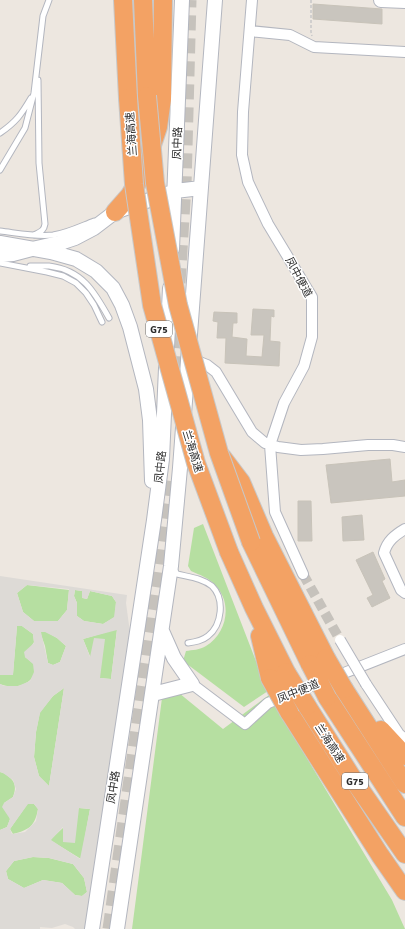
<svg xmlns="http://www.w3.org/2000/svg" width="405" height="929" viewBox="0 0 405 929" font-family="Signika,'Noto Sans SC',sans-serif">
<rect width="100%" height="100%" fill="#ede7e0"/>
<path fill="#b6dfa1" d="M203,524L264,682L268,691L244,707L183,661L186,651C192,650 200,650 206,646C227,633 233,603 215,585C209,578 200,575 191,571L188,566L194,528Z
M27,585L69,590L67,610L58,621H34L23,612L17,593Z
M75,590L82,591L83,598L87,599L90,591L112,596L116,602L115,617L103,624L84,621L77,616V603L74,596Z
M17,626H22L33,634L34,642L25,657L34,664C34,668 35,671 34,674C29,687 11,689 0,684V675L13,674Z
M117,629L111,679L99,678L83,639Z
M45,631L57,638L66,646L60,662L53,665L48,663L45,646L40,632Z
M64,688L49,786L39,776L34,757L36,732L40,712L53,696Z
M179,693L223,729L269,695L392,900L405,929H132L162,698Z
M0,772C4,773 6,774 9,777C16,782 16,789 13,797L4,803L10,819L7,827L0,830Z
M28,803L34,804L38,809C35,826 29,830 13,834L10,829Z
M79,808L90,809L81,859L50,840L64,827Z
M33,857L49,858L73,864L84,878L87,892L82,896L75,895L62,883L43,880L24,888L8,879L6,871L14,861Z"/>
<path fill="#dddad6" fill-rule="evenodd" d="M0,576L127,595L126,603L131,640L85,929H75L73,927L65,924L52,928L40,927V929H0V830L7,827L10,819L2,807L4,803L13,797L16,789L13,780L3,773L0,772V684L4,686H18L30,681L34,672L33,664L25,657L24,652L34,643L33,634L22,626H17L13,675H0ZM27,585L69,589L67,610L58,621H34L23,612L17,593ZM75,590L82,591V598L87,599L90,591L112,596L116,602L114,617L103,624L84,621L77,616V603L74,596ZM117,630L111,679L100,678L105,639L94,638L90,657L83,639ZM41,632H45L57,638L66,646L60,662L53,665L48,663ZM64,688L49,786L39,776L34,757L36,732L40,713L53,696ZM28,804H34L38,809L36,821L25,832L12,834L10,829ZM79,808L90,809L80,859L51,840L63,827V842L75,843ZM33,857L49,858L73,864L84,878L87,892L82,896L75,895L62,883L43,880L24,888L8,879L6,871L14,861Z"/>
<path fill="#c9c5be" stroke="#c8c3b9" d="M313,4L382,9V24L313,19Z
M253,309L274,310V317L271,316L270,341L280,342L279,366L225,363L226,338H217L218,322L213,321L214,312L237,313V323H233L232,337L247,339L246,356L262,357L264,335H251Z
M390,459L392,482L405,480V496L331,503L326,465Z
M298,501H311L312,541H298Z
M362,515L364,540L343,541L342,517Z
M373,552L385,579L382,581L390,598L372,607L367,598L373,595L356,560Z"/>
<g fill="none" stroke-linecap="round" stroke-linejoin="round">
<path stroke="#c6c2bc" stroke-width="10" stroke-dasharray="10 5" stroke-linecap="butt" d="M303,574L340,640"/>
<path stroke="#c6c2bc" stroke-width="15" stroke-dasharray="15 8" stroke-linecap="butt" d="M178,283L184,185L189,0
M173,371L177,311
M110,929L173,480"/>
<defs>
<path id="lane" d="M0,133C16,122 21,115 31,98
M0,170L25,128L34,93L43,16L49,0
M0,231C17,233 36,237 53,235C67,233 81,226 94,221
M34,235C40,232 44,231 45,224L39,163L38,80
M0,263L47,272L63,276L76,283L86,293L94,305L102,322
M30,266C36,266 43,266 49,266C82,270 94,291 109,318
M174,569L177,574C189,577 202,578 212,586C225,599 222,625 208,636C202,641 195,642 188,643"/>
<path id="street" d="M252,0L243,112L242,155L248,182L268,224L312,297V337L304,366L284,403L270,445L275,512L303,574
M250,31L290,35L314,47L405,52
M192,359L207,365L216,372L252,432L265,443L278,447L301,450L323,449L368,445H393L405,447
M405,529C395,535 387,541 384,553L401,590L405,593
M192,684L245,724L268,703L405,649
M366,684L399,734L405,739"/>
<path id="secondary" d="M381,0L405,1
M0,243L51,252L76,259L96,271L113,288L122,305L130,327L146,389L150,420L152,481
M172,249L182,0
M0,255L13,254L32,249L63,242L75,238L94,228L115,212L175,191L201,188
M167,347L170,288
M153,694L192,684L174,658L162,631
M92,929L154,520L162,459L166,368
M117,929L171,566L180,468L215,0"/>
<path id="highway" d="M123,0L128,98
M143,0L147,96
M115,212L130,195L142,175L158,127L162,99L163,0
M222,457L241,482L264,536L326,658
M251,542L310,664
M229,552L254,608L286,672
M260,636L270,678
M344,689L405,784
M327,697L405,817
M307,706L355,782L405,854
M289,712L380,855L405,891
M381,730L405,756"/>
</defs>
<use href="#lane" stroke="#b3b6bf" stroke-width="7"/>
<use href="#street" stroke="#b3b6bf" stroke-width="12"/>
<use href="#secondary" stroke="#b3b6bf" stroke-width="16"/>
<use href="#highway" stroke="#c8c8c8" stroke-width="20"/>
<path stroke="#c8c8c8" stroke-width="1.5" stroke-dasharray="3 2" stroke-linecap="butt" d="M311,0V32L312,36"/>
<use href="#lane" stroke="#fff" stroke-width="5"/>
<use href="#street" stroke="#fff" stroke-width="10"/>
<use href="#secondary" stroke="#fff" stroke-width="14"/>
<use href="#highway" stroke="#f3a264" stroke-width="18"/>
<defs>
<path id="street-bridge" d="M340,640L366,684"/>
<path id="highway-bridge" d="M147,96L155,183L178,305L219,453L251,542
M128,98L134,184L152,305L196,463L229,552
M326,658L344,689
M310,664L327,697
M286,672L307,706
M270,678L289,712"/>
</defs>
<use href="#street-bridge" stroke="#b3b6bf" stroke-width="12" stroke-linecap="butt"/>
<use href="#highway-bridge" stroke="#c8c8c8" stroke-width="20" stroke-linecap="butt"/>
<use href="#street-bridge" stroke="#fff" stroke-width="10"/>
<use href="#highway-bridge" stroke="#f3a264" stroke-width="18"/>
</g>
<g text-anchor="middle" stroke-width="3" stroke-linejoin="round" paint-order="stroke">
<g fill="#fff" stroke="#6b6b6b" stroke-width="1">
<rect x="146" y="321" width="26" height="16" rx="3"/>
<rect x="342" y="773" width="26" height="16" rx="3"/>
</g>
<g font-size="10" font-weight="bold" fill="#2c2c2c">
<text x="159" y="333">G75</text>
<text x="355" y="785">G75</text>
</g>
<g font-size="11" fill="#2c2c2c" stroke="#fff">
<text transform="translate(131 134) rotate(-94)" y="4">兰海高速</text>
<text transform="translate(177 143) rotate(-88)" y="4">凤中路</text>
<text transform="translate(299 277) rotate(62)" y="4">凤中便道</text>
<text transform="translate(193 451) rotate(73)" y="4">兰海高速</text>
<text transform="translate(160 467) rotate(-84)" y="4">凤中路</text>
<text transform="translate(298 691) rotate(-22)" y="4">凤中便道</text>
<text transform="translate(330 743) rotate(57)" y="4">兰海高速</text>
<text transform="translate(113 787) rotate(-81)" y="4">凤中路</text>
</g>
</g>
</svg>
